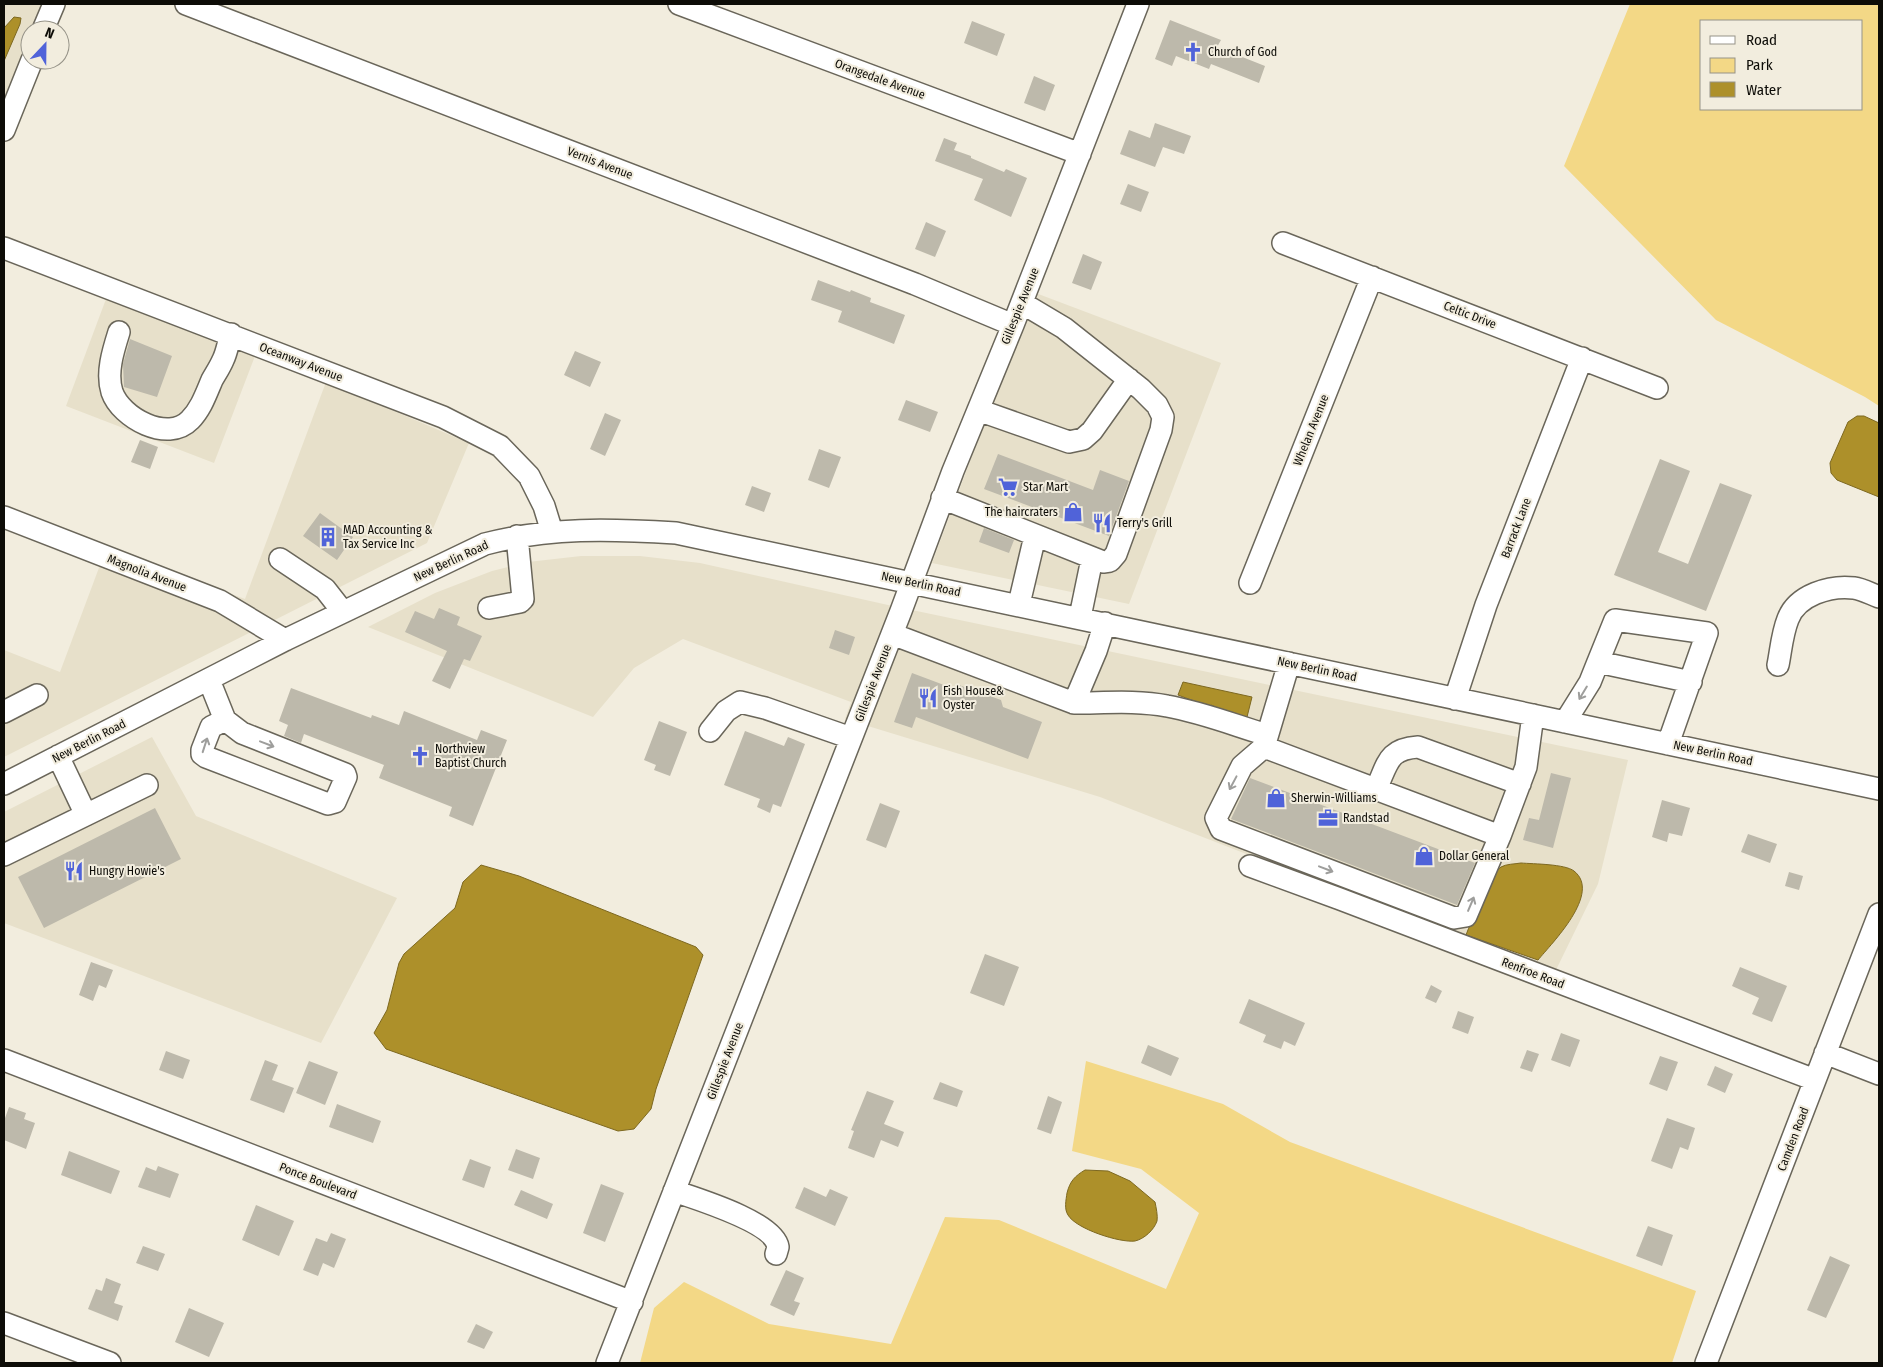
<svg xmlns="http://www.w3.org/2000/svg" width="1883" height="1367" viewBox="0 0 1883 1367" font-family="'Fira Sans Condensed',sans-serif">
<rect width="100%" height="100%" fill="#f2edde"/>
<path fill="#e7e0ca" d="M4,4H45L35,30H30V41L4,106Z
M1033,292L1221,363L1129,604L932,563Z
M106,299L255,356L214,463L66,406Z
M326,382L469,443L427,543L4,757V650L60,672L106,549L245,599Z
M581,556H640L700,563L888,605L1628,760L1598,884L1554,974L1100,797L845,719L851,702L683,639L634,668L593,717L368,627L435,593L492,571L528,562Z
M152,737L196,816L397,898L321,1043L4,923V812Z"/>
<path fill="#f3d886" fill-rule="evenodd" d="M1630,4H1879V406L1865,397L1716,320L1564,166ZM1702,21H1862V109H1702Z
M1086,1061L1223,1104L1290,1142L1696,1291L1672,1363H640L654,1308L684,1282L769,1324L891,1344L945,1217L999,1220L1166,1289L1199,1213L1141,1169L1072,1151Z"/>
<path fill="#ad902a" stroke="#7d6820" d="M14,17L21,18L20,24L4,61V28Z
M1857,416H1864L1879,423V497L1837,480L1831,473L1830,463L1848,422Z
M1183,682L1252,697L1246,721L1215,709V707L1211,705L1210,707L1178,695Z
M1521,863C1534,864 1565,864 1574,871C1602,893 1552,943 1538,960L1466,935C1471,922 1490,874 1501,867C1506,864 1515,864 1521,863Z
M481,865L519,876L696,947L703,955L656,1089L651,1109L634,1129L618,1131L386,1049L374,1033L387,1010L399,963L404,954L455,908L463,882Z
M1085,1170L1108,1171L1130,1181L1155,1202C1156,1207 1158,1216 1157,1221C1154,1230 1144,1239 1135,1241C1120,1243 1076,1229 1068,1215C1064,1209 1066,1200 1067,1193C1070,1181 1075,1176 1085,1170Z"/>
<path fill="#bdb9ab" d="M1170,20L1221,40L1217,47L1265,66L1259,83L1211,64L1209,69L1176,56L1172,66L1155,59Z
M972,21L1005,34L997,56L964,43Z
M1034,76L1055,85L1045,111L1024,103Z
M1155,123L1191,136L1184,154L1163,147L1155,167L1120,154L1129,130L1150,138Z
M944,138L957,143L954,150L971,156V158L1004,172L1006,169L1027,178L1011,217L974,200L983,179L935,161Z
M1128,184L1149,192L1141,212L1120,204Z
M926,222L946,231L935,257L915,249Z
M1083,254L1102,262L1091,290L1072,283Z
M818,280L850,292L851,290L871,298L870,302L905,315L894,344L838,322L842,311L811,300Z
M130,339L172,356L157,397L124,387L123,364Z
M575,351L601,362L590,387L564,375Z
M906,400L938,412L930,432L898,420Z
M605,413L621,420L605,456L590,449Z
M140,440L158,447L150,469L131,462Z
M819,449L841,457L829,488L808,480Z
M998,454L1093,490L1100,470L1129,481L1109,536L984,489Z
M1660,459L1690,471L1658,552L1688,564L1720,483L1752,495L1706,611L1614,575Z
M752,486L771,493L764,512L745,505Z
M320,513L353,537L337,560L303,536Z
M984,528L1014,540L1009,553L979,542Z
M439,608L460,617L457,625L482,636L470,661L464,659L450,689L432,681L447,651L405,632L415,611L434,619Z
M835,630L855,637L849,655L829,648Z
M912,673L952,688L959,685L1001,700L1003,707L1042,722L1028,759L916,717L912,728L894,722Z
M291,688L371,718L372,715L399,725L404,711L477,740L481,730L507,740L473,826L449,816L452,807L379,778L384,765L304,734L301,743L284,736L288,725L279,721Z
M659,721L687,732L670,776L654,770L656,765L644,760Z
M745,731L784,746L788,737L805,744L781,807L773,804L770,813L757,807L760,799L724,785Z
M1551,773L1571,778L1553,848L1523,840L1529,818L1539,820Z
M1250,778L1475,863L1457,905L1231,819Z
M1662,800L1690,808L1682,836L1669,833L1667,842L1652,837Z
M880,803L900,811L886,848L866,840Z
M155,808L181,859L44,928L18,877Z
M1748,834L1777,844L1770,863L1741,852Z
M1789,872L1803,876L1799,890L1785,886Z
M985,954L1019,967L1004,1006L970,993Z
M91,962L113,970L106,988L99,985L93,1001L79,995Z
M1740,967L1787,986L1772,1022L1752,1014L1759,998L1732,986Z
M1431,985L1442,991L1436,1003L1425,998Z
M1249,999L1305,1023L1295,1046L1284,1041L1281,1049L1263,1042L1266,1035L1239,1023Z
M1458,1011L1474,1017L1468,1034L1452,1028Z
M1561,1033L1580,1040L1570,1067L1551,1060Z
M1148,1045L1179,1058L1171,1076L1141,1063Z
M1527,1050L1539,1054L1532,1072L1520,1068Z
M166,1051L190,1060L183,1079L159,1070Z
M1660,1056L1678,1062L1667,1091L1649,1084Z
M265,1060L278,1065L272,1080L294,1088L284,1113L250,1100Z
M309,1061L338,1072L325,1105L296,1093Z
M1715,1066L1733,1074L1725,1093L1707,1085Z
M940,1082L963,1091L957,1107L933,1099Z
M867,1091L894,1101L884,1124L904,1132L898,1147L881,1140L874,1158L848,1148L854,1131L851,1130Z
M1048,1096L1062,1102L1051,1134L1037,1129Z
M337,1104L381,1121L373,1143L329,1127Z
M9,1107L26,1113L24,1119L35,1123L26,1149L4,1140V1121Z
M1667,1118L1695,1128L1688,1150L1680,1147L1672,1169L1651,1161Z
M516,1149L540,1158L533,1179L508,1170Z
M69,1151L120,1171L111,1194L61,1175Z
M470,1159L491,1167L484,1188L462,1180Z
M158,1166L179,1174L170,1198L138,1187L146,1167L156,1171Z
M601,1184L624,1193L605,1242L583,1233Z
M804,1187L826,1197L830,1189L848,1197L835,1226L795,1208Z
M521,1190L553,1204L547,1219L514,1205Z
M256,1205L294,1221L279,1256L242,1240Z
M1648,1226L1673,1235L1662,1266L1636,1256Z
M331,1233L346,1239L334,1268L323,1263L318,1276L303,1270L316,1238L327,1242Z
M143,1246L165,1254L158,1271L136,1263Z
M1830,1256L1850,1265L1826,1318L1807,1310Z
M786,1270L804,1278L794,1301L800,1303L794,1316L770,1305Z
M106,1278L121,1284L114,1303L123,1306L118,1321L88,1309L96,1289L102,1291Z
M189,1308L224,1323L209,1357L175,1342Z
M476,1324L493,1332L484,1349L467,1342Z"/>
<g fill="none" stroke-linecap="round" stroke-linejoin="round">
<defs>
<path id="minor" d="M186,4L915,284L1013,325
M679,4L1080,154
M43,30L54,4
M4,130L32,60
M1283,243L1657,388
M4,248L443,417L500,446L529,476L544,506L552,532
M119,332C113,351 106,373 112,392C121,418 168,443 190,420C201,409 206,394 212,380C216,373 220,367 223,360C227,352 228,343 231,334
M978,410L1069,442L1083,439L1092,431L1129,379
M942,498L1103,562L1110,561L1116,554L1161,430L1163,417L1157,405L1141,389L1064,328L1022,303
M4,517L220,601L285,640
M280,559L325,589L343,612
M1250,583L1372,277
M1019,604L1035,536
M489,608L520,602L523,599L517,536
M1080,617L1092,559
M892,634L1074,703L1096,651L1105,623
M1289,663L1264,747L1500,836L1526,767L1533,715
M1778,665C1781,650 1782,634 1788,619C1797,595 1830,585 1854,588C1862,589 1871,594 1879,597
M209,680L225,720L242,733L345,774L346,777L335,802L328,804L206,757L202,754V750L211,727L225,720
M1455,699L1486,605L1582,358
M1074,703C1104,703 1137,700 1167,706C1201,712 1234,725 1267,735
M4,712L37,695
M1565,722L1590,682L1598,662
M710,731L726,711L740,702L765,708L851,738
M1668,744L1707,633L1615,620L1598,662L1691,682
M1264,747L1242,766L1216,818L1221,829L1454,918L1466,916L1500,836
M58,756L86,815
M4,784L285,640L485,544C550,527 610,529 676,533C1078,616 1478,704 1879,789
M1376,789C1388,764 1387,749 1418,747L1520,784
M4,855L147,785
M1250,866L1340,899L1815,1080
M1825,1053L1879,1074
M4,1060L632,1302
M674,1191C697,1199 774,1222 778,1247L776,1254
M4,1323L110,1363
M607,1363L901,611L953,471L1013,325L1138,4
M1706,1363L1879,914"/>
</defs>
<use href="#minor" stroke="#6a665a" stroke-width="24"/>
<use href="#minor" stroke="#fff" stroke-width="21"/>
</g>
<defs><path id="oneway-shaft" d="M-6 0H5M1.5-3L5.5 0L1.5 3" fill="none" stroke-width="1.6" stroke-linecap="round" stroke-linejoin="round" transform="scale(1.25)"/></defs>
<g stroke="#9e9e9c">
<use href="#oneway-shaft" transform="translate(1583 693) rotate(121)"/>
<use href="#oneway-shaft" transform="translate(267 744) rotate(21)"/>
<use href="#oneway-shaft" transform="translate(205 745) rotate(-72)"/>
<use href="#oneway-shaft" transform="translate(1233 783) rotate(118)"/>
<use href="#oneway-shaft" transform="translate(1326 869) rotate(21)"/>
<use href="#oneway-shaft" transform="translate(1471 904) rotate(-67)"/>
</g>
<defs>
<symbol id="church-bare" viewBox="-9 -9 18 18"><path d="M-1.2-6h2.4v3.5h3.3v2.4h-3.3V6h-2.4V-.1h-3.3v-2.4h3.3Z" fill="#5063d9" stroke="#f2edde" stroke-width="2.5" paint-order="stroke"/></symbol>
<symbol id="supermarket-bare" viewBox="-9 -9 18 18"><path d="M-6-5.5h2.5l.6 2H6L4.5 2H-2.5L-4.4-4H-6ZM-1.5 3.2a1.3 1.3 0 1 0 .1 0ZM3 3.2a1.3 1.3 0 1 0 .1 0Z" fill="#5063d9" stroke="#f2edde" stroke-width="2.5" paint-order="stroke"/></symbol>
<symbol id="shop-bare" viewBox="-9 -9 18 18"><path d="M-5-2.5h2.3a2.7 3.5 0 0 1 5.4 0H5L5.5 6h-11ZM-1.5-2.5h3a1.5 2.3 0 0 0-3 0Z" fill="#5063d9" stroke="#f2edde" stroke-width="2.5" paint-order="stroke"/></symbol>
<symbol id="restaurant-bare" viewBox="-9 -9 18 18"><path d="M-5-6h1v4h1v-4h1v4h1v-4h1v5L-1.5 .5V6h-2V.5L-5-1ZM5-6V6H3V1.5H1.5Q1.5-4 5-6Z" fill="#5063d9" stroke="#f2edde" stroke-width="2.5" paint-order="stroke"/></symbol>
<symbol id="building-bare" viewBox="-9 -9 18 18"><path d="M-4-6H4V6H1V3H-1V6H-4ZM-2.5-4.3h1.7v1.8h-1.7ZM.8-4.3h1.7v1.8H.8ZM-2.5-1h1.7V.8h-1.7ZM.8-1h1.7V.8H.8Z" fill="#5063d9" stroke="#f2edde" stroke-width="2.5" paint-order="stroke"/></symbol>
<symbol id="office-bare" viewBox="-9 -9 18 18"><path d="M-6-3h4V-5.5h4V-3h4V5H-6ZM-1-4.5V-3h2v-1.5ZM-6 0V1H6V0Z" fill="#5063d9" stroke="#f2edde" stroke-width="2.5" paint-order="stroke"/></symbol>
</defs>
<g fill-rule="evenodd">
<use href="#church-bare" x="1179" y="38" width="28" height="28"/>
<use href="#supermarket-bare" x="994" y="473" width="28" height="28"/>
<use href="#shop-bare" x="1059" y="498" width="28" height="28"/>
<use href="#restaurant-bare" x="1088" y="509" width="28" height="28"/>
<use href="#building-bare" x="314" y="523" width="28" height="28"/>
<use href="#restaurant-bare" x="914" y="684" width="28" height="28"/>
<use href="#church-bare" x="406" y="742" width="28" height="28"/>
<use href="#shop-bare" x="1262" y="784" width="28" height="28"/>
<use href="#office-bare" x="1314" y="804" width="28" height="28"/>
<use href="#shop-bare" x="1410" y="842" width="28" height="28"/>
<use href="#restaurant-bare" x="60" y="857" width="28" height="28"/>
</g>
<g text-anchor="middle" stroke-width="4" stroke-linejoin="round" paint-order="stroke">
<g font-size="12" fill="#0d0c07" stroke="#f2edde" text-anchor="start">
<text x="1208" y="56">Church of God</text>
<text x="1023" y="491">Star Mart</text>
<text x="1058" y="516" text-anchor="end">The haircraters</text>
<text x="1117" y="527">Terry's Grill</text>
<text x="343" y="534">MAD Accounting &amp;<tspan x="343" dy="14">Tax Service Inc</tspan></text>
<text x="943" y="695">Fish House&amp;<tspan x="943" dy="14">Oyster</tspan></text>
<text x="435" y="753">Northview<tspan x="435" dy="14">Baptist Church</tspan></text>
<text x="1291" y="802">Sherwin-Williams</text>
<text x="1343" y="822">Randstad</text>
<text x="1439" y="860">Dollar General</text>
<text x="89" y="875">Hungry Howie's</text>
</g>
<g font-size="12" fill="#0d0c07" stroke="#f2edde">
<text transform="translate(880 79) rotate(20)" y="4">Orangedale Avenue</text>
<text transform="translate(600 163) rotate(21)" y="4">Vernis Avenue</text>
<text transform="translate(1020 306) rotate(-68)" y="4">Gillespie Avenue</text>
<text transform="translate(1470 315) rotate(21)" y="4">Celtic Drive</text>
<text transform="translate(301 362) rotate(21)" y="4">Oceanway Avenue</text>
<text transform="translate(1311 430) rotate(-68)" y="4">Whelan Avenue</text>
<text transform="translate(1516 528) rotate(-69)" y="4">Barrack Lane</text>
<text transform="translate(451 561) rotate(-25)" y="4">New Berlin Road</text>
<text transform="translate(147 573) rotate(21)" y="4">Magnolia Avenue</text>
<text transform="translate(921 584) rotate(12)" y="4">New Berlin Road</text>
<text transform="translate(1317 669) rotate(12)" y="4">New Berlin Road</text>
<text transform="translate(873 683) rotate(-69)" y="4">Gillespie Avenue</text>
<text transform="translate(89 741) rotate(-27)" y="4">New Berlin Road</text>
<text transform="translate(1713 753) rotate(12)" y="4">New Berlin Road</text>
<text transform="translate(1533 973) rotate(21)" y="4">Renfroe Road</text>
<text transform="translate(725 1061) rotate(-69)" y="4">Gillespie Avenue</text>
<text transform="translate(1793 1139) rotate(-69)" y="4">Camden Road</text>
<text transform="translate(318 1181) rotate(21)" y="4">Ponce Boulevard</text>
</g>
</g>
<rect width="1883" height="1367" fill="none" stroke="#0d0c07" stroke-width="10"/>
<rect x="1700" y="20" width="162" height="90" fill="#f2edde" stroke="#969388"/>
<rect x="1710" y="36" width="25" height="8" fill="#ffffff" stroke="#969388"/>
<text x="1746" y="45" font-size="15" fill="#0d0c07">Road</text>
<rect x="1710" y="58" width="25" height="15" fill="#f3d886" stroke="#969388"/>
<text x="1746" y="70" font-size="15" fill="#0d0c07">Park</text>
<rect x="1710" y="82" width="25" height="15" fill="#ad902a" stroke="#969388"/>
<text x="1746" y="95" font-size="15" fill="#0d0c07">Water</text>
<g transform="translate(45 45) rotate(22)"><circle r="24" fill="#f2edde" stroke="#969388"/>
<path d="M0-4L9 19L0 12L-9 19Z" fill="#5063d9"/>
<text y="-8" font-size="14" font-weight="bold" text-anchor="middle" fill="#0d0c07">N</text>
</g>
</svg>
